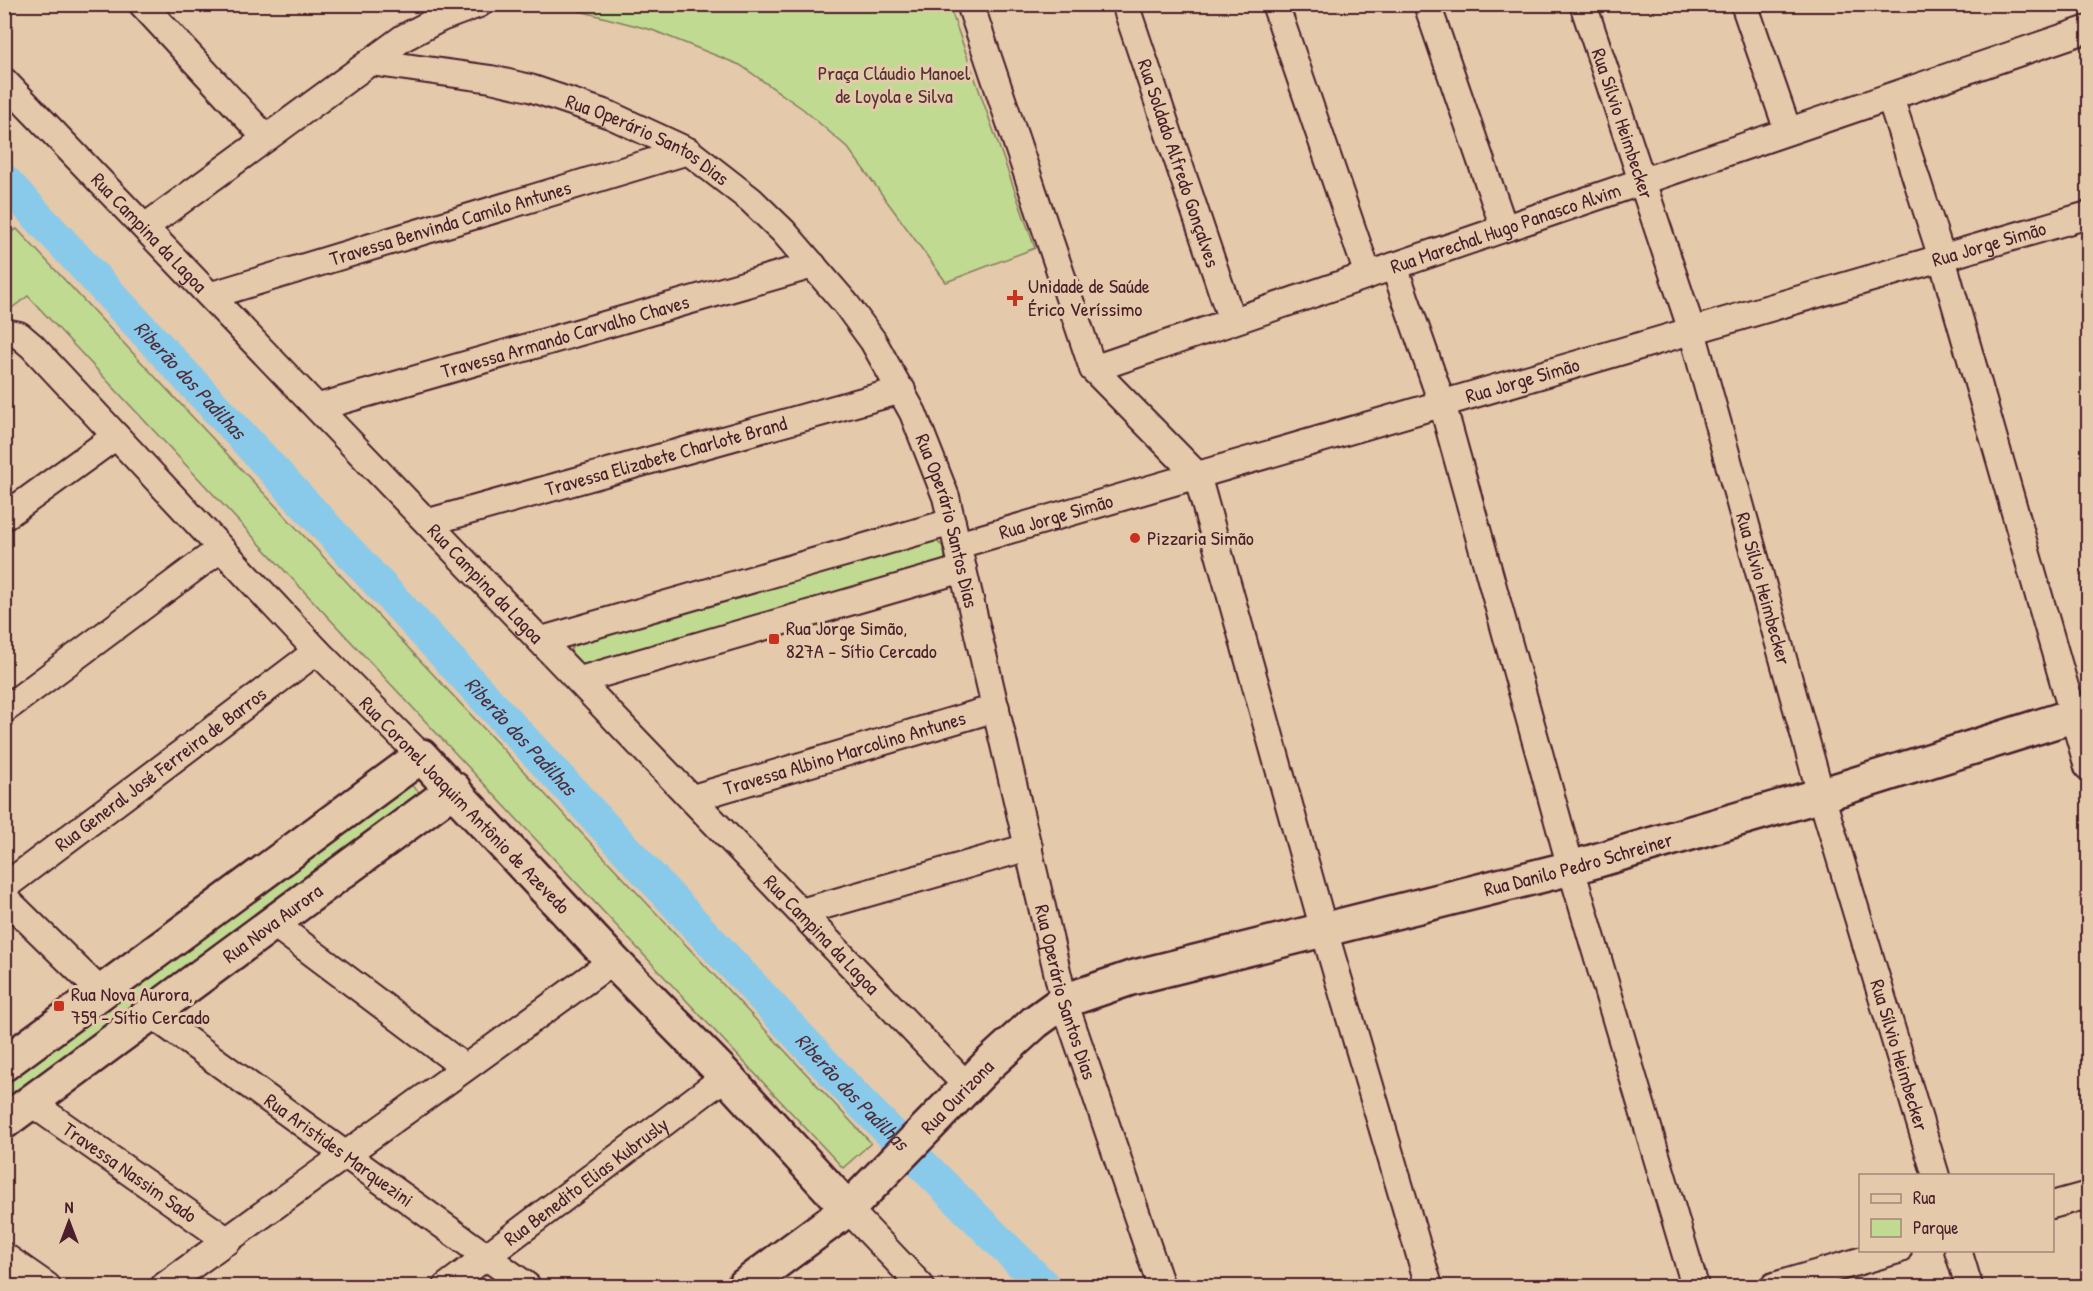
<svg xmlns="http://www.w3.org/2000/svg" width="2093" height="1291" viewBox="0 0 2093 1291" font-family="'Patrick Hand',sans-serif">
<rect width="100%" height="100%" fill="#e4c9ab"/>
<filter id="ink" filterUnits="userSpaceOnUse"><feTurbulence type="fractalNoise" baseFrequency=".0167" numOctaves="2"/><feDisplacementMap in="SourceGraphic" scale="12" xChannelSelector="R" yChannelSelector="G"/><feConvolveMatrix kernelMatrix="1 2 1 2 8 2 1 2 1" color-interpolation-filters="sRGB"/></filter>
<g filter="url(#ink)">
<path fill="#c0da91" stroke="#857c5e" stroke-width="1.5" d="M557,5H949L1035,248L946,282L848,148L803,109L740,65L652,30Z
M17,229L871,1143L843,1168L28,296L5,313V236Z
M934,540C945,546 947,550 944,562L593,666L582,665L572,656L571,649L576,642Z
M406,781L425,797L5,1109L4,1078Z"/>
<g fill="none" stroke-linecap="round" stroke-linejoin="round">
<path stroke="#89caea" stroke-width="33" id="s1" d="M4,180L860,1102L1044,1286"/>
<defs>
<g id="minor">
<path d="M142,4L266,138"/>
<path d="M970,4L1093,369L1197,475L1324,930L1429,1286"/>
<path id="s2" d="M1125,4L1232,321"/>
<path d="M1275,4L1368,275"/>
<path d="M1427,4L1504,228"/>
<path id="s3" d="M1583,4L1692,331L1821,795L1936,1176"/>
<path d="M1744,4L1788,131"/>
<path id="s4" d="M370,62L491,79L530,88L610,115L688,151L751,200L783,231L846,304L873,341L913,413L946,497L1064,1001L1161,1286"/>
<path id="s5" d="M4,81L967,1086"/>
<path d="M1890,97L1942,258L2088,767"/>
<path d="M145,227L403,38L441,18L479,4"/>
<path d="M1394,266L1442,403L1571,868L1695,1286"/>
<path id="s6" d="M212,295L688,151"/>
<path d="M4,332L19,335L32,346L317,651L421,756"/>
<path id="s7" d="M1093,369L2088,29"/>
<path id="s8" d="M319,407L813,265"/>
<path d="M4,517L116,436"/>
<path id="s9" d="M429,522L902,390"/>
<path id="s10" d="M958,545L2088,215"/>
<path d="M542,640L952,522"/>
<path d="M580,680L963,569"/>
<path d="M4,710L220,549"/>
<path id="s11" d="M693,798L996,708"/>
<path id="s12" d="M4,887L317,651"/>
<path d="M4,897L101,992"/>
<path d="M801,912L1029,847"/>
<path d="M273,923L464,1067"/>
<path id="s13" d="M151,1014L527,1286"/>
<path id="s14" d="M30,1102L228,1241"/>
<path d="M2052,1205L2088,1195"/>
<path d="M848,1209L921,1286"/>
<path d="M1958,1250L1969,1286"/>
<path d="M4,1256L47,1286"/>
<path d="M164,1286L613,961"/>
<path id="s15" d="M447,1286L726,1076"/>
<path d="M1774,1286L1898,1250"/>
</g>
<g id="major">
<path d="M4,1064L421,756L613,961L726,1076L848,1209"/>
<path id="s16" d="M4,1122L454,789"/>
<path id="s17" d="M744,1286L848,1209L988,1065L1035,1022L1064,1001L1131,978L1571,868L1821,795L2088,711"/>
</g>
</defs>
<use href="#minor" stroke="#4a1f2b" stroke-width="30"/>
<use href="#major" stroke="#4a1f2b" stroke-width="38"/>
<use href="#minor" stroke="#e4c9ab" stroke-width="26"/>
<use href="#major" stroke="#e4c9ab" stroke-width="33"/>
</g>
</g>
<g fill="#c8321e" stroke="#e4c9ab" stroke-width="2">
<path d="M1012 289h6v6h6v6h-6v6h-6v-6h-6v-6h6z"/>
<circle cx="1135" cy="538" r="6"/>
<rect x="768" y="633" width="12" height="12" rx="3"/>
<rect x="53" y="1000" width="12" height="12" rx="3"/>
</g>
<g text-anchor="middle" stroke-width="6" stroke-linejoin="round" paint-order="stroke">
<g font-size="20" fill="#563235" stroke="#e4c9ab">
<text x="894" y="80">Praça Cláudio Manoel<tspan x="894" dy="23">de Loyola e Silva</tspan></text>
</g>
<g font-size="20" fill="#4a1f2b" stroke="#e4c9ab">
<text dy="7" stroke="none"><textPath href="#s3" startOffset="126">Rua Sílvio Heimbecker</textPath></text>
<text dy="7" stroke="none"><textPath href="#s4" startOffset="291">Rua Operário Santos Dias</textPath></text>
<text dy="7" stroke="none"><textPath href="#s2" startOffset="168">Rua Soldado Alfredo Gonçalves</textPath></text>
<text dy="7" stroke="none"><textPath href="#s6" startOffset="249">Travessa Benvinda Camilo Antunes</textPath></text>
<text dy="7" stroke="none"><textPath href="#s7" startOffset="436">Rua Marechal Hugo Panasco Alvim</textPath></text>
<text dy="7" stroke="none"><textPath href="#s5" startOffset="210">Rua Campina da Lagoa</textPath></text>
<text dy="7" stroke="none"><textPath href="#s10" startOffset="1074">Rua Jorge Simão</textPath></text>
<text dy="7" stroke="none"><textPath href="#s8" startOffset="256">Travessa Armando Carvalho Chaves</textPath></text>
<text dy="7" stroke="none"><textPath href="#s10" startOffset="588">Rua Jorge Simão</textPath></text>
<text dy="7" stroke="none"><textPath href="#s9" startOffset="246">Travessa Elizabete Charlote Brand</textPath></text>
<text dy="7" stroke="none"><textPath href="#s10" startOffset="102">Rua Jorge Simão</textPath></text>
<text dy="7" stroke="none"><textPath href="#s4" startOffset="795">Rua Operário Santos Dias</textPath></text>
<text dy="7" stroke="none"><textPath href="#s5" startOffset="696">Rua Campina da Lagoa</textPath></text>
<text dy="7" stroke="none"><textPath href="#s3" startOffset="612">Rua Sílvio Heimbecker</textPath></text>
<text dy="7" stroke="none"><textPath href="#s11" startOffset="158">Travessa Albino Marcolino Antunes</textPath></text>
<text dy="7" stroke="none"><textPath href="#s12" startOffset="196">Rua General José Ferreira de Barros</textPath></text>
<text transform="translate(465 805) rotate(46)" y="7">Rua Coronel Joaquim Antônio de Azevedo</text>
<text dy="7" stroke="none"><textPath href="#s17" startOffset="962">Rua Danilo Pedro Schreiner</textPath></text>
<text dy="7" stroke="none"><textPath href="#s16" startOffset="334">Rua Nova Aurora</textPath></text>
<text dy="7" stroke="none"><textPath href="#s5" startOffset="1182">Rua Campina da Lagoa</textPath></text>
<text dy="7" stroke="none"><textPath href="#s4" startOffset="1281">Rua Operário Santos Dias</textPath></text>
<text dy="7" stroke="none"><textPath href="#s3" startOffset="1098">Rua Sílvio Heimbecker</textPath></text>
<text dy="7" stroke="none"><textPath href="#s17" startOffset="286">Rua Ourizona</textPath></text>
<text dy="7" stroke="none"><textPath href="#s13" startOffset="232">Rua Aristides Marquezini</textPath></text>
<text dy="7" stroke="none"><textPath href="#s14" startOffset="122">Travessa Nassim Sado</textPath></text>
<text dy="7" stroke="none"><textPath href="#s15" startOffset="174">Rua Benedito Elias Kubrusly</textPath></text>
</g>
<g font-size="20" fill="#4a1f2b" stroke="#e4c9ab" text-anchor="start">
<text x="1028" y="293">Unidade de Saúde<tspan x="1028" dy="23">Érico Veríssimo</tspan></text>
<text x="1147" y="545">Pizzaria Simão</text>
<text x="786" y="635">Rua Jorge Simão,<tspan x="786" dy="23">827A - Sítio Cercado</tspan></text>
<text x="71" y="1001">Rua Nova Aurora,<tspan x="71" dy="23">759 - Sítio Cercado</tspan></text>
</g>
<g font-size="21" font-style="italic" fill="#50303e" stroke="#e4c9ab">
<text dy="7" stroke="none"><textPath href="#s1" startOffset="273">Riberão dos Padilhas</textPath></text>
<text dy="7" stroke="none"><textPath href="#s1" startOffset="759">Riberão dos Padilhas</textPath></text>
<text dy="7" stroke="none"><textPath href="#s1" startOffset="1245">Riberão dos Padilhas</textPath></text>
</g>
</g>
<rect width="2093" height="1291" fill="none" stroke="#e4c9ab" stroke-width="24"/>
<rect x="12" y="12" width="2069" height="1267" fill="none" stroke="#4a1f2b" stroke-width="2" filter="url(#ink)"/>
<rect x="1859" y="1174" width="195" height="78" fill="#e4c9ab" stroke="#a68578" stroke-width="1.5"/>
<rect x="1871" y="1194" width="30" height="9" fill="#e4c9ab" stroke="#a68578" stroke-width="1.5"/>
<text x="1913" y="1204" font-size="18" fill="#4a1f2b">Rua</text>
<rect x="1871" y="1219" width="30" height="18" fill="#c0da91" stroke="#a68578" stroke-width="1.5"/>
<text x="1913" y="1234" font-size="18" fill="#4a1f2b">Parque</text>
<g transform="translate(69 1222)" stroke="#e4c9ab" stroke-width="4.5" paint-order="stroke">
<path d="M0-4.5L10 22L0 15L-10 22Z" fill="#4a1f2b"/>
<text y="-9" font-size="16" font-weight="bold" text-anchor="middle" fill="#4a1f2b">N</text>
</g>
</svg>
